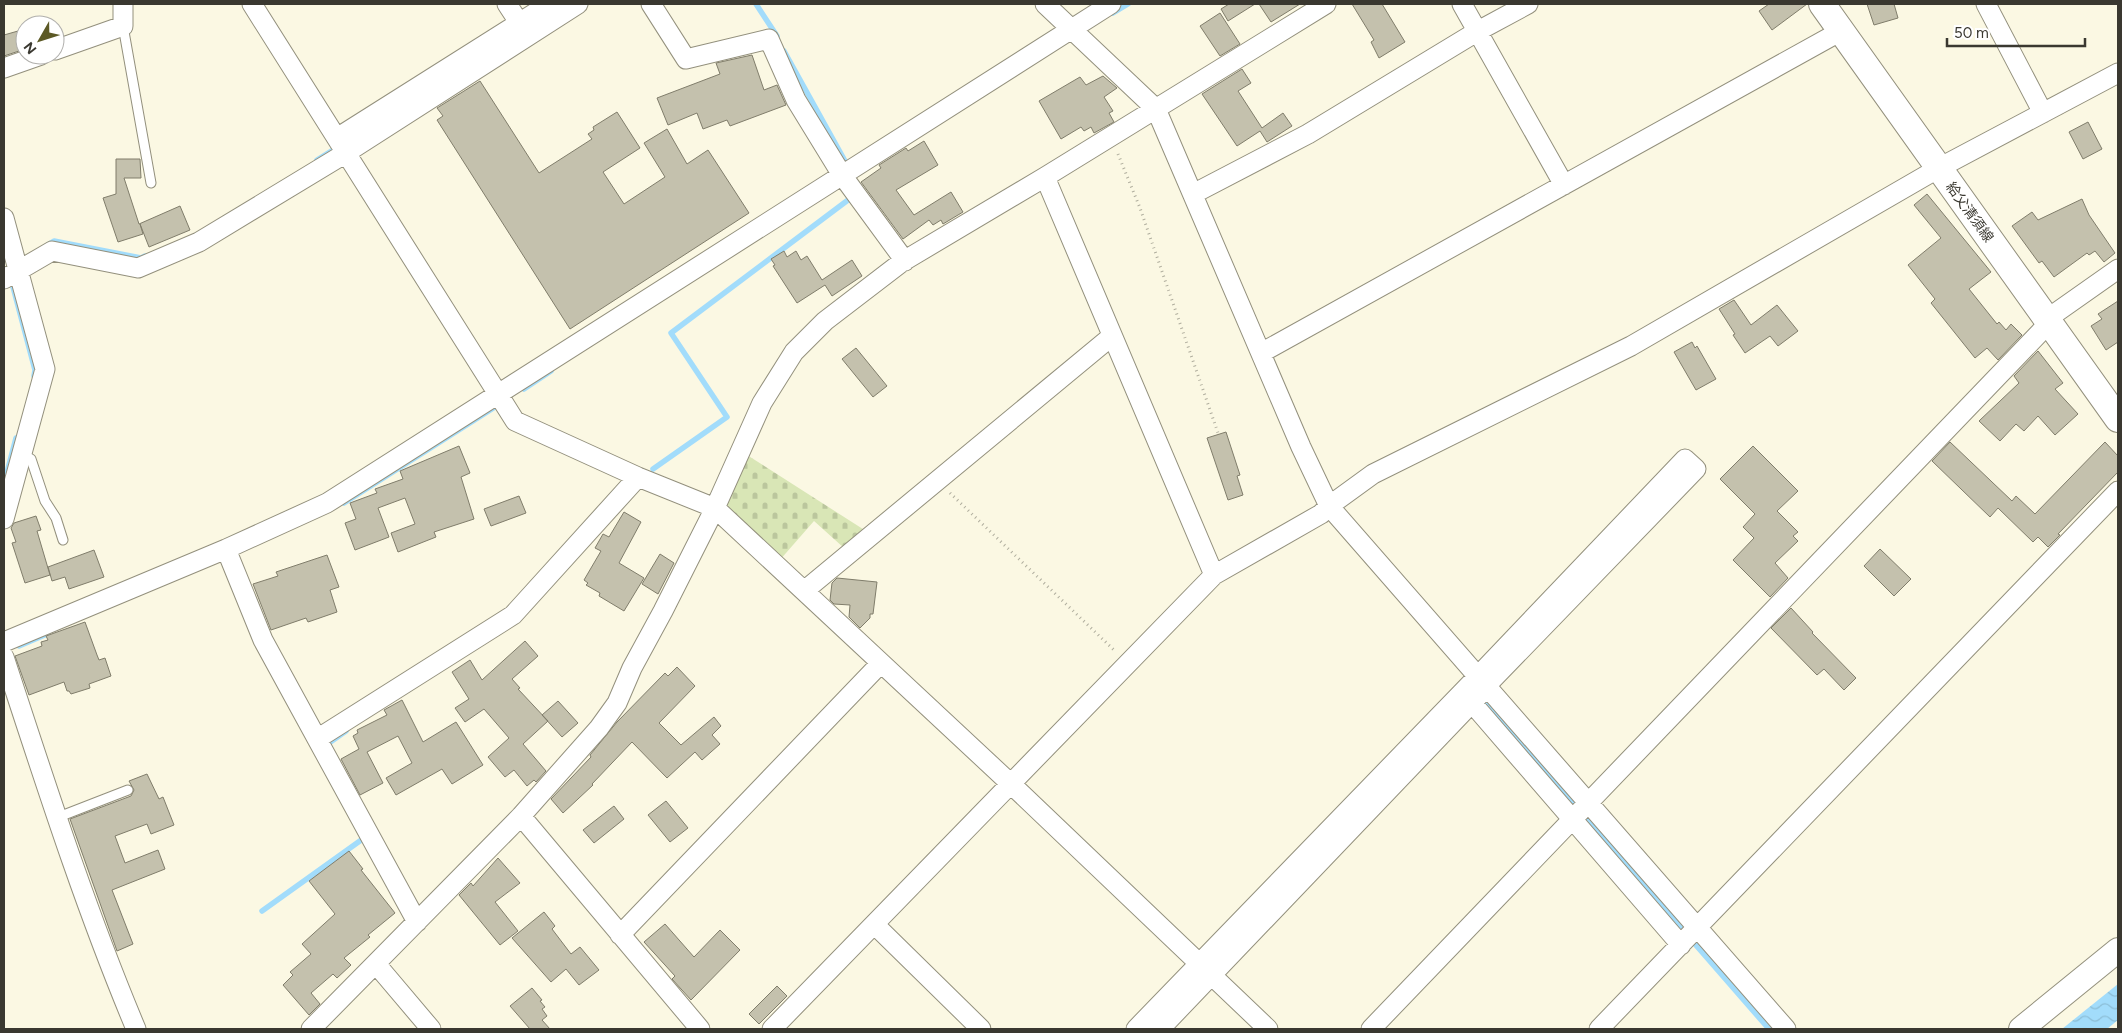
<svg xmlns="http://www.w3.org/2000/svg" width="2122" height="1033" viewBox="0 0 2122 1033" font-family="Figtree,'Noto Sans JP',sans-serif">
<defs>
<pattern id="cemetery-stones" width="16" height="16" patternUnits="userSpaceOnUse" patternTransform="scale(1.25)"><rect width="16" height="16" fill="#d9e6b6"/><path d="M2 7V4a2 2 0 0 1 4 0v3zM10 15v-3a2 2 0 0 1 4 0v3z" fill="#bbc69d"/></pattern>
<pattern id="water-waves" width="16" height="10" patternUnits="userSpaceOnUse" patternTransform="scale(1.25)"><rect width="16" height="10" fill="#a2dcfb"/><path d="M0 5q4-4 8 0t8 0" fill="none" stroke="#8cbed7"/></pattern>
</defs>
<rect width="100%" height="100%" fill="#fbf8e3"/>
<path fill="url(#cemetery-stones)" d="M747,455L866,531L844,548L814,521L779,561L725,505Z"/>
<path fill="url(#water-waves)" d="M2118,984V1020L2107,1029H2062Z"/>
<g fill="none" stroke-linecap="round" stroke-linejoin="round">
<path stroke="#a2dcfb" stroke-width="5.5" d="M756,4L777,36
M1113,13L1128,4
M784,51L845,161
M317,160L333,150
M46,246L54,241L141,258L145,256
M12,283L35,370L34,376
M524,389L551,371
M653,469L727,417L671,333L852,197
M4,484L16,438
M344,503L495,407
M19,646L47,634
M1480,697L1769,1029
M329,743L346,731
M262,911L364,838L362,835"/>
</g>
<path fill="#c4c1ad" stroke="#807d6b" d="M1229,4H1255L1228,21L1221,9Z
M1259,4H1300L1271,22Z
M1352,4H1382L1405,42L1379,58L1371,42L1374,40Z
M1769,4H1807L1772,30L1759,11Z
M1867,4H1894L1898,18L1874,25Z
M1220,13L1240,44L1220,56L1200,26Z
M25,29V49L4,56V35Z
M752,55L764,90L777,85L786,105L730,126L727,120L703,129L697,113L668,125L657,98L720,74L716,63Z
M1242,69L1251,83L1238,91L1262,128L1283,113L1292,126L1267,142L1260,131L1237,146L1202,94Z
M1103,76L1117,88L1104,97L1113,111L1109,113L1114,122L1094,133L1091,127L1084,131L1081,127L1061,139L1039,101L1080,77L1086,85Z
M480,81L539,173L592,139L588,134L594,130L593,127L617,112L640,148L603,172L624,204L665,177L644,143L667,129L687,164L708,150L749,213L570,329L437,120L443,116L437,108Z
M2088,122L2102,149L2083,159L2069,132Z
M924,141L938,165L896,190L914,215L951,192L963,212L943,224L941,220L933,225L929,220L903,239L861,182L881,168L879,165L906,148L908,151Z
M116,159H140L141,178H124L139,224L180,206L190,230L149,247L140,224L143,234L118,242L103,198L116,194Z
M1927,194L1991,272L1969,289L1997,324L1999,322L2006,330L2011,324L2022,335L1998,360L1987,348L1975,358L1931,303L1935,299L1908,265L1941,238L1914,205Z
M2082,199L2089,215L2115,253L2104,262L2095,251L2089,255L2087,253L2054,277L2042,261L2039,263L2012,226L2032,212L2038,220Z
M784,251L787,257L796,251L801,260L807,256L822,280L852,260L862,276L832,296L825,285L797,303L773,266L775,265L771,259Z
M1734,300L1751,325L1777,305L1798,331L1778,346L1770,336L1745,353L1733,335L1735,334L1719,309Z
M2118,301V342L2106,350L2091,326L2102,319L2098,314Z
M1692,342L1695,348L1697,346L1716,379L1696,390L1674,352Z
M856,348L887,386L873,397L842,359Z
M2038,351L2063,383L2055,389L2078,414L2055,435L2038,416L2024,431L2016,424L2000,441L1979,421L2019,383L2014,376Z
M1226,432L1240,475L1237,476L1243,495L1228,500L1207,438Z
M1950,442L2012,501L2016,496L2035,514L2105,442L2118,456V472L2058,534L2060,535L2048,547L2038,537L2033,542L1998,508L1990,517L1932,461Z
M459,446L470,473L461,477L474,519L434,532L436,537L398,552L391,533L415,524L405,498L378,508L389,537L355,550L345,523L356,519L350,503L377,493L375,489L403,479L400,471Z
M1753,446L1798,491L1777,511L1798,532L1793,536L1798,541L1775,563L1788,578L1770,597L1733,560L1754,538L1743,527L1755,514L1720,479Z
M519,496L526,513L491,526L484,509Z
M624,512L641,522L619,563L644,578L624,611L599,596L600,593L586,585L588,583L584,580L601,551L595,548L603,534L609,537Z
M36,516L41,530L37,531L50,575L25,583L12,543L16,542L11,528L14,523Z
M1880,549L1911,579L1894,596L1864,566Z
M94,550L104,577L69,589L65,577L52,581L48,567Z
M660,554L674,563L658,594L642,584Z
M327,555L339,587L330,590L337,612L308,622L306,618L271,630L253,584L278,576L276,572Z
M837,578L877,582L873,614H870V618L860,628L849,617L850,605L834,604L830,600L832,583Z
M1791,608L1813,632L1812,633L1856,678L1844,690L1824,669L1817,675L1771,628Z
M85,622L97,655L99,660L105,658L111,676L89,684L90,688L71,694L69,691H67L64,682L29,695L15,656L42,646L41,642L48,640L46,636Z
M525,641L538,656L512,679L520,688L518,689L548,721L523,744L546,771L536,782L534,780L527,786L514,770L505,777L488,757L509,738L484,709L465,722L455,708L469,699L452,672L470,660L482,680Z
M677,667L695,686L659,723L681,745L714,717L721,726L712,735L720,744L702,760L695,752L667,778L632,742L592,784L593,785L563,813L551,799L591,757L590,755L617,722L665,673L668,676Z
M402,700L423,742L456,722L483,765L452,784L442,769L396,795L386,778L412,763L398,736L367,752L383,783L360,795L341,759L359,749L353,736L358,733L357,730L387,715L384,710Z
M558,701L578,723L562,737L542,715Z
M147,774L159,799L163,797L174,825L151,834L147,824L115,836L125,863L158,850L165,869L112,890L133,944L117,951L70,819L131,796L134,790L129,781Z
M666,801L688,828L670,842L648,815Z
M614,806L624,819L594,843L583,830Z
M349,851L363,869L361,870L395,913L368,935L370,937L344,958L351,965L337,978L333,974L311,993L320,1004L309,1015L283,985L293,975L290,972L311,954L302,944L335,914L309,881Z
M498,858L520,883L495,902L518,931L500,945L459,895L471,883L473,886Z
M544,912L555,926L552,929L571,954L580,947L599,970L579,985L566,969L551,982L512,938Z
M665,924L694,957L720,930L740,950L691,1000L672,979L675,976L644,942Z
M777,986L787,996L759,1024L749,1014Z
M532,988L542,1000L540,1001L545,1007L542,1009L547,1016L542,1020L550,1029H530L510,1006Z"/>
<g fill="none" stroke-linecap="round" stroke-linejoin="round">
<defs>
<path id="service" d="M123,26L151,183
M22,454L31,459L45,501L56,518L63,540
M56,818L128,790"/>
<path id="minor" d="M252,4L515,421L638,477L715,508L1011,784L1268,1029
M507,4L526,33
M651,4L686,59L769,39L796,100L842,175L905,261
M1045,4L1156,109L1301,447L1329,506L1786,1029
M1462,4L1564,185
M1986,4L2043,113
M55,50L123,26V4
M4,68L41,55
M337,138L549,4
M1045,177L1214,575
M1193,194L1308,134L1478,31L1528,4
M4,218L45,369L4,519
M4,279L52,251L138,268L199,242L346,153L578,4
M2047,319L2118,269
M1261,353L1841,31
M226,549L263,640L417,922
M804,591L1112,336
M4,642L226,549L327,503L1111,4
M4,657C45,782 85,908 136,1029
M1472,703L1681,945
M317,739L513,615L638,477
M521,816L700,1029
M875,925L981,1029
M620,935L881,663
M376,964L431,1029
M311,1029L521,816L599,728L617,703L632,668L663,611L715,508L762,403L794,352L825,321L902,262L1045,177L1326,4
M772,1029L1214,575L1321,514L1329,506L1373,474L1631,346L1939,168L2118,73
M1136,1029L1478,676L1685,459L1696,469L1486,686
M1160,1029L1487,687
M1371,1029L2049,323
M1599,1029L2118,491"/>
<path id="tertiary" d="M2021,1029L2118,950"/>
<path id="secondary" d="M1822,4L2118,419"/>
</defs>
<use href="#service" stroke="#93907d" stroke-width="11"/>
<use href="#minor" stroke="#93907d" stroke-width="21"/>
<use href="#tertiary" stroke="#93907d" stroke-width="26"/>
<use href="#secondary" stroke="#93907d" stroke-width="28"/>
<path stroke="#b0ae9e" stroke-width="3" stroke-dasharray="1 4" stroke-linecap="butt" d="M1118,154L1140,208L1218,433
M950,493L1115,651"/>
<use href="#service" stroke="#fff" stroke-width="9"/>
<use href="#minor" stroke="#fff" stroke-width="19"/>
<use href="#tertiary" stroke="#fff" stroke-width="24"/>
<use href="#secondary" stroke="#fff" stroke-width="26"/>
</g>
<g text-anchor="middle" stroke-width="5" stroke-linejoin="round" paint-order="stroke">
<g font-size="14" fill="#3a3830" stroke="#fff">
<text transform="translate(1970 212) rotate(54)" y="5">給父清須線</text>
</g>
</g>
<rect width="2122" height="1033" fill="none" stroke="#3a3830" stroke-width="10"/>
<g transform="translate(40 40) rotate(231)"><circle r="24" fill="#ffffff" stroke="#b0afac"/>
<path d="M0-4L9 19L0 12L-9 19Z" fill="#5c5925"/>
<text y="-8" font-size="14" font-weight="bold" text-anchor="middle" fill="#3a3830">N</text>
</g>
<path d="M1947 38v8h138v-8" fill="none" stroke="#3a3830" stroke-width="2.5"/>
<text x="1954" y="38" font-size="15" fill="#3a3830" stroke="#ffffff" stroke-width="4" paint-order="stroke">50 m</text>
</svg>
